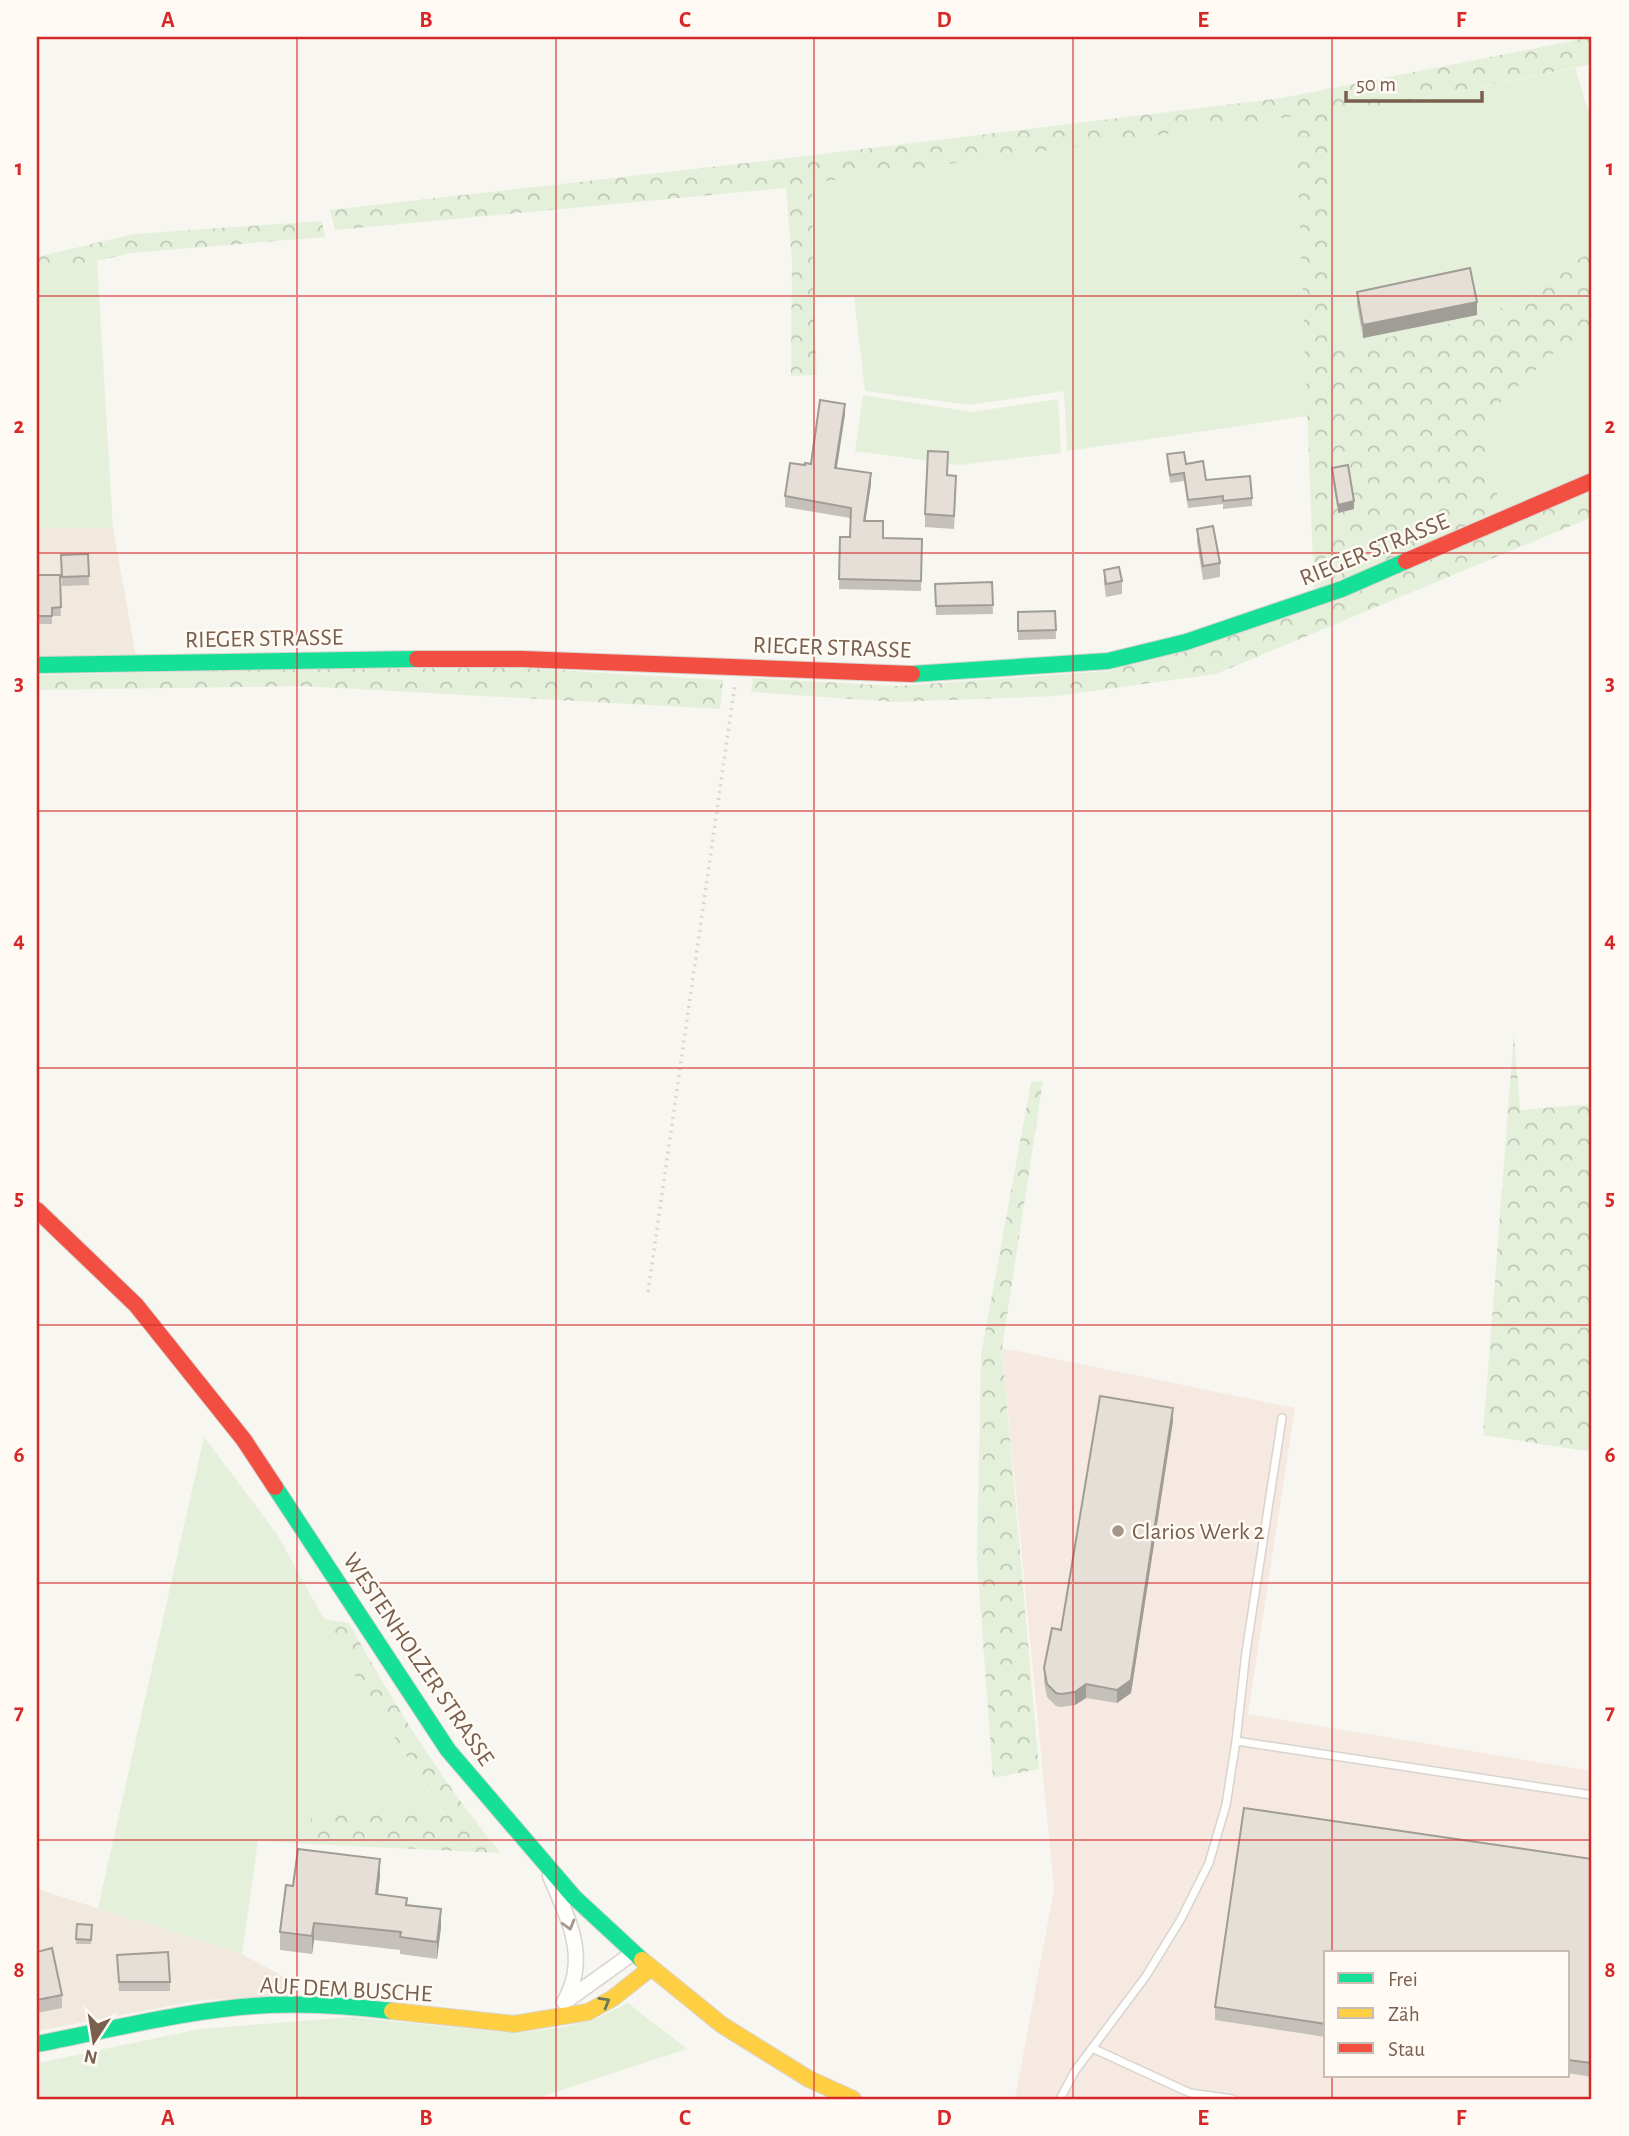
<svg xmlns="http://www.w3.org/2000/svg" width="1629" height="2136" viewBox="0 0 1629 2136" font-family="'Alegreya Sans',sans-serif">
<defs>
<pattern id="forest-crowns" width="20" height="18" patternUnits="userSpaceOnUse" patternTransform="scale(1.75)"><rect width="20" height="18" fill="#e5f0db"/><path d="M2 6a3 3 0 1 1 6 0M12 15a3 3 0 1 1 6 0" fill="none" stroke="#bec6b4"/></pattern>
</defs>
<rect width="100%" height="100%" fill="#f8f6f0"/>
<path fill="#f1e9de" d="M37,528H113L136,656L37,659Z
M37,1889L242,1954L282,1976L292,1997L201,2000L37,2031Z
M37,2063H38L47,2099H37Z"/>
<path fill="#f5e9e2" fill-rule="evenodd" d="M1002,1348L1295,1408L1248,1714L1592,1771V2099H1015L1054,1889ZM1326,1952H1568V2075H1326Z"/>
<path fill="#e5f0db" d="M1575,68L1592,123V251L1490,315L1331,350L1332,117Z
M1296,115L1308,416L1067,451L1064,391L970,405L865,391L854,297L813,298L812,183Z
M97,261L113,528H37V275Z
M1592,327V473L1502,512L1487,452L1488,414L1555,352Z
M863,395L972,412L1058,399L1061,453L960,465L855,451Z
M204,1437L277,1534L358,1681L445,1817L311,1813L310,1844L258,1841L242,1954L98,1908Z
M628,2003L687,2049L534,2099H47L38,2063L199,2029L350,2017L515,2033L564,2027L595,2019Z"/>
<path fill="url(#forest-crowns)" d="M1592,37V64L1332,117L1331,350L1490,315L1592,251V327L1555,352L1488,414L1487,452L1502,512L1314,592L1296,116L812,183L813,298L817,375L791,376L792,260L786,188L335,230L330,210L773,160L1282,98Z
M322,221L325,237L131,253L37,275V257L134,234Z
M1592,491V517L1216,674L1057,696L895,702L751,692L753,678L895,686L1109,671Z
M521,668L723,680L720,709L302,686L37,690V675L298,669Z
M1514,1033L1520,1110L1592,1104V1452L1483,1435Z
M1043,1081L1002,1348L1039,1769L993,1778L977,1560L981,1355L1031,1082Z
M323,1619L349,1623C394,1704 442,1782 501,1853L310,1844L311,1813L445,1816L358,1681Z"/>
<g fill="none" stroke-linecap="round" stroke-linejoin="round">
<defs>
<path id="lane" d="M1236,1741L1592,1795
M1092,2048L1190,2093L1233,2099
M1060,2099L1075,2071L1146,1976L1181,1919L1209,1863L1226,1805L1236,1741L1246,1652L1282,1418"/>
<path id="street" d="M550,1876C568,1919 590,1958 564,2002
M569,1999L633,1953"/>
<path id="fast" d="M37,665L417,659
M912,674L1108,661L1186,642L1342,589L1406,561
M275,1487L448,1750L574,1897L642,1960
M37,2044C114,2029 191,2009 269,2005C310,2003 352,2006 392,2011"/>
<path id="slow" d="M642,1960L722,2025L809,2079L853,2099
M392,2011L514,2024L588,2012L613,1998L651,1968"/>
<path id="jam" d="M1406,561L1592,481
M417,659H522L912,674
M37,1210L136,1305L244,1440L275,1487"/>
</defs>
<use href="#lane" stroke="#d8d3ce" stroke-width="10"/>
<use href="#street" stroke="#d8d3ce" stroke-width="17"/>
<use href="#fast" stroke="#d9d3cd" stroke-width="18"/>
<use href="#slow" stroke="#d9d3cd" stroke-width="18"/>
<use href="#jam" stroke="#d9d3cd" stroke-width="18"/>
<path stroke="#dbd6d0" stroke-width="3.5" stroke-dasharray="2 5" stroke-linecap="butt" d="M648,1292L735,684"/>
<use href="#lane" stroke="#fefefd" stroke-width="7"/>
<use href="#street" stroke="#fefefd" stroke-width="14"/>
<use href="#fast" stroke="#16e098" stroke-width="16"/>
<use href="#slow" stroke="#ffcf43" stroke-width="16"/>
<use href="#jam" stroke="#f24e42" stroke-width="16"/>
</g>
<path fill="#c5c0b9" d="M1357,292L1477,315L1363,338L1357,305Z
M845,414L837,468L871,484L865,521L883,538L922,539L921,591L839,589L840,537H850V518L785,507V496L811,464Z
M1167,454L1186,464L1206,480L1252,498V506L1223,509V504L1188,508L1184,481L1170,483L1167,462Z
M1332,468L1354,509L1338,513L1332,476Z
M948,475L956,489L954,529L925,527V514Z
M1197,529L1220,563V577L1203,580L1197,542Z
M88,554L89,585L62,586L61,555Z
M1104,570L1122,581V594L1106,597L1104,583Z
M37,575H60L61,616H52V624H37Z
M992,582L993,614L936,615L935,584Z
M1055,611L1056,639L1018,640V612Z
M1173,1421L1131,1693L1117,1703L1086,1698L1075,1705L1061,1707L1056,1706L1047,1697L1044,1682V1668L1061,1630Z
M1244,1808L1592,1859V2077L1568,2073V1952H1326V2037L1215,2020V2007Z
M380,1876L378,1895L407,1905L441,1927L437,1959L400,1954V1950L314,1940L312,1954L280,1950V1932L293,1886Z
M77,1924L92,1925L91,1944H76Z
M37,1952L62,1995V2008L37,2013Z
M117,1955L170,1982V1991H119Z"/>
<path fill="#a09c96" d="M1477,302V315L1363,338V325Z
M845,404V414L835,478V468Z
M871,473V484L864,531V521Z
M1354,501V509L1338,513V505Z
M1173,1408V1421L1131,1693L1117,1703V1690Z
M1086,1684V1698L1075,1705V1692Z
M380,1859V1876L376,1912V1894Z
M441,1909V1927L437,1959V1942Z
M314,1923V1940L312,1954V1936Z"/>
<path fill="#e5dfd7" stroke="#a09c96" stroke-width="2" d="M1470,268L1477,302L1363,325L1357,292Z
M820,400L845,404L835,468L871,473L864,521H883V538L922,539L921,581L839,579L840,537H850L851,508L785,496L790,463L805,465V463L811,464Z
M928,451L948,452L947,475L956,476L954,516L925,514Z
M1184,452L1186,464L1203,461L1206,480L1250,476L1252,498L1223,501V496L1188,500L1184,473L1170,475L1167,454Z
M1348,465L1354,501L1338,505L1332,468Z
M1213,526L1220,563L1203,566L1197,529Z
M88,554L89,576L62,577L61,555Z
M1119,567L1122,581L1106,584L1104,570Z
M37,575H60L61,607L52,608V616H37Z
M992,582L993,605L936,606L935,584Z
M1055,611L1056,630L1018,631V612Z
M1100,1396L1173,1408L1131,1680L1117,1690L1086,1684L1075,1692L1061,1694L1056,1693L1047,1684L1044,1668L1052,1628L1061,1630Z
M1244,1808L1592,1859V2063L1568,2060V1952H1326V2024L1215,2007Z
M298,1849L380,1859L376,1894L407,1898L406,1905L441,1909L437,1942L400,1937L401,1932L314,1923L312,1936L280,1932L286,1885L293,1886Z
M77,1924L92,1925L91,1940L76,1939Z
M52,1948L62,1995L37,2000V1952Z
M168,1952L170,1982H119L117,1955Z"/>
<defs><path id="oneway-chevron" d="M-2-3.5L2.5 0L-2 3.5" fill="none" stroke-width="1.6" stroke-linecap="round" stroke-linejoin="round" transform="scale(1.75)"/></defs>
<use stroke="#a7978b" href="#oneway-chevron" transform="translate(569 1925) rotate(74)"/>
<use stroke="#64795d" href="#oneway-chevron" transform="translate(605 2002) rotate(-30)"/>
<path fill="none" stroke="#d62828" stroke-width="2" stroke-opacity="0.55" d="M297,37V2099M556,37V2099M814,37V2099M1073,37V2099M1332,37V1952M37,296H1592M37,553H1592M37,811H1592M37,1068H1592M37,1325H1592M37,1583H1592M37,1840H1592M1332,2075V2099"/>
<circle fill="#a59487" stroke="#fffaf3" stroke-width="2.5" cx="1118" cy="1531" r="7"/>
<g text-anchor="middle" stroke-width="5" stroke-linejoin="round" paint-order="stroke">
<g font-size="24" fill="#785f4e" stroke="#fffaf3">
<text transform="translate(1374 549) rotate(-22)" y="8">RIEGER STRASSE</text>
<text transform="translate(264 638) rotate(-1)" y="8">RIEGER STRASSE</text>
<text transform="translate(832 647) rotate(2)" y="8">RIEGER STRASSE</text>
<text transform="translate(419 1659) rotate(56)" y="8">WESTENHOLZER STRASSE</text>
<text transform="translate(346 1989) rotate(3)" y="8">AUF DEM BUSCHE</text>
</g>
<g font-size="24" fill="#785f4e" stroke="#fffaf3" text-anchor="start">
<text x="1132" y="1539">Clarios Werk 2</text>
</g>
</g>
<rect width="1629" height="2136" fill="none" stroke="#fffaf3" stroke-width="77"/>
<rect x="1324" y="1951" width="245" height="126" fill="#fffaf3" stroke="#c9bcb1" stroke-width="2"/>
<rect x="1338" y="1973" width="35" height="10" fill="#16e098" stroke="#c9bcb1" stroke-width="2"/>
<text x="1388" y="1986" font-size="21" fill="#785f4e">Frei</text>
<rect x="1338" y="2008" width="35" height="10" fill="#ffcf43" stroke="#c9bcb1" stroke-width="2"/>
<text x="1388" y="2021" font-size="21" fill="#785f4e">Zäh</text>
<rect x="1338" y="2043" width="35" height="10" fill="#f24e42" stroke="#c9bcb1" stroke-width="2"/>
<text x="1388" y="2056" font-size="21" fill="#785f4e">Stau</text>
<g transform="translate(94 2041) rotate(192)" stroke="#fffaf3" stroke-width="5" paint-order="stroke">
<path d="M0-5L12 26L0 18L-12 26Z" fill="#785f4e"/>
<text y="-10" font-size="19" font-weight="bold" text-anchor="middle" fill="#785f4e">N</text>
</g>
<path d="M1346 91v10h136v-10" fill="none" stroke="#785f4e" stroke-width="3.5"/>
<text x="1356" y="91" font-size="21" fill="#785f4e" stroke="#fffaf3" stroke-width="5" paint-order="stroke">50 m</text>
<rect x="38" y="38" width="1552" height="2060" fill="none" stroke="#d62828" stroke-width="2.5"/>
<g font-size="23" text-anchor="middle" font-weight="bold" fill="#d62828">
<text x="168" y="27">A</text>
<text x="426" y="27">B</text>
<text x="685" y="27">C</text>
<text x="944" y="27">D</text>
<text x="1203" y="27">E</text>
<text x="1461" y="27">F</text>
<text x="19" y="175">1</text>
<text x="1610" y="175">1</text>
<text x="19" y="433">2</text>
<text x="1610" y="433">2</text>
<text x="19" y="690">3</text>
<text x="1610" y="690">3</text>
<text x="19" y="947">4</text>
<text x="1610" y="947">4</text>
<text x="19" y="1205">5</text>
<text x="1610" y="1205">5</text>
<text x="19" y="1462">6</text>
<text x="1610" y="1462">6</text>
<text x="19" y="1719">7</text>
<text x="1610" y="1719">7</text>
<text x="19" y="1977">8</text>
<text x="1610" y="1977">8</text>
<text x="168" y="2125">A</text>
<text x="426" y="2125">B</text>
<text x="685" y="2125">C</text>
<text x="944" y="2125">D</text>
<text x="1203" y="2125">E</text>
<text x="1461" y="2125">F</text>
</g>
</svg>
